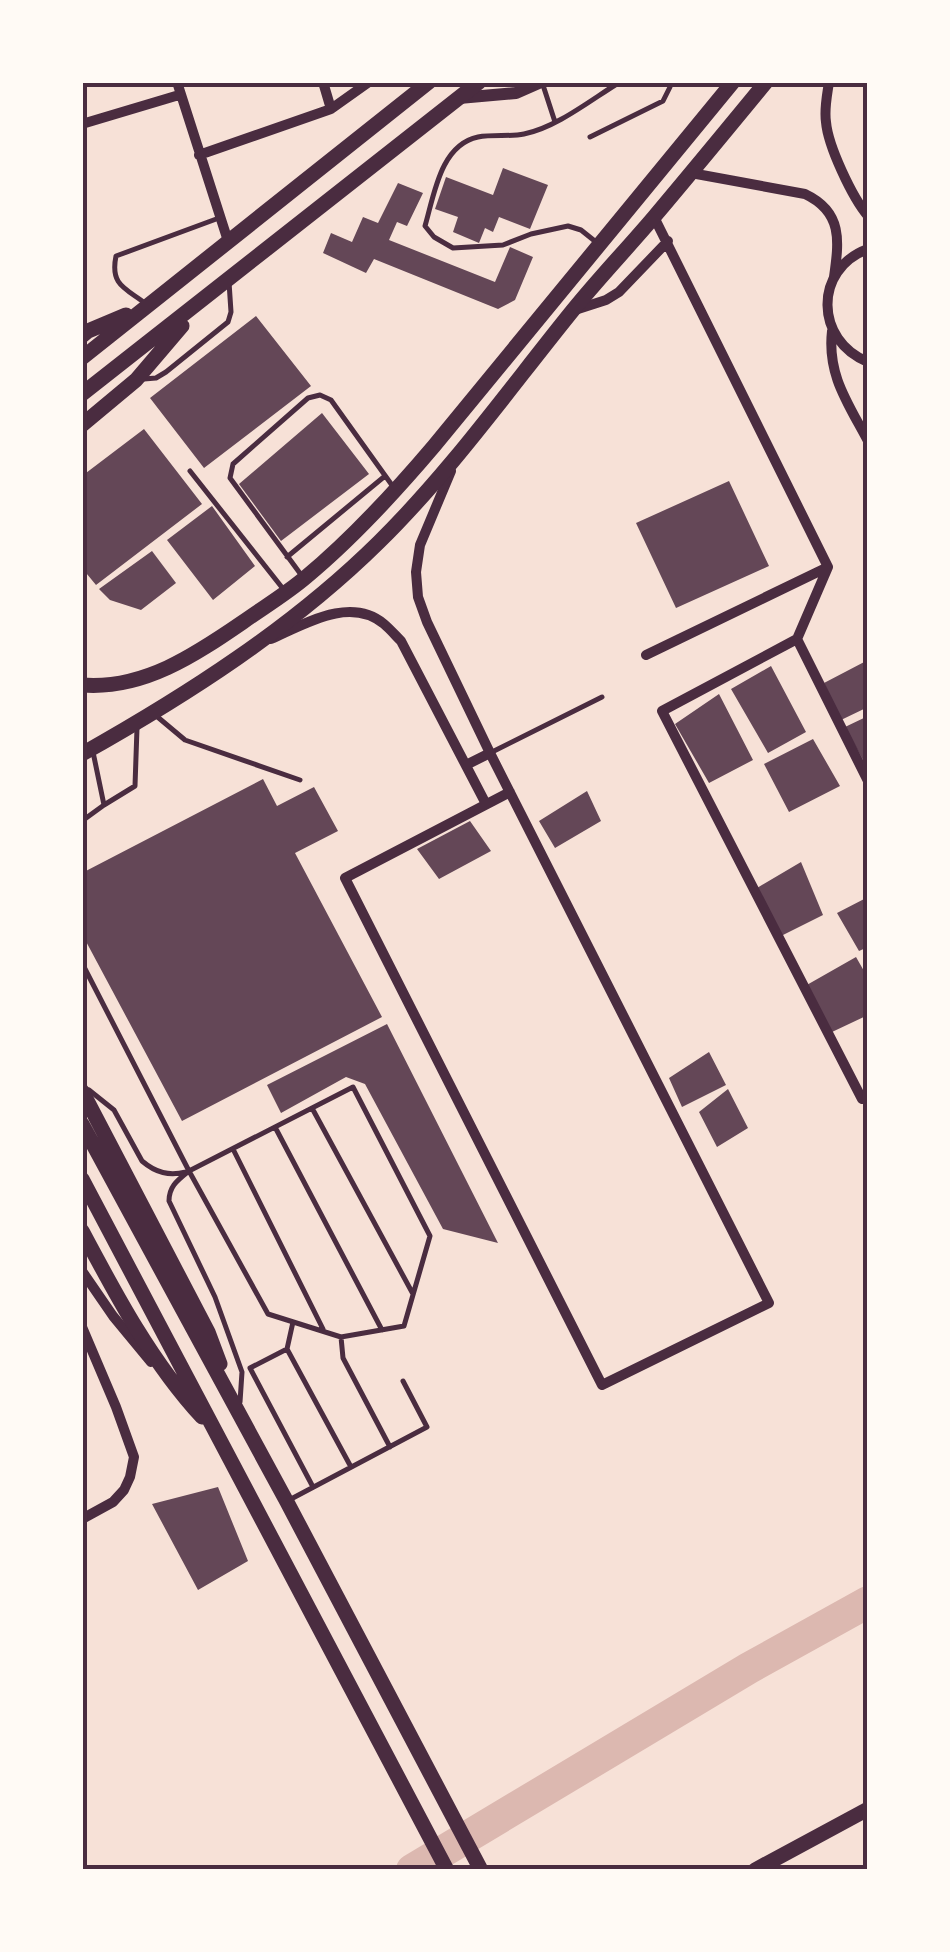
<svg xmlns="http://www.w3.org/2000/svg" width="950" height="1952" viewBox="0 0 950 1952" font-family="'DM Sans',sans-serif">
<rect width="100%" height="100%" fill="#f7e1d7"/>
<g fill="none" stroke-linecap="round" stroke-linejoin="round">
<path stroke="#dcb8b0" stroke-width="32" d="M412,1870L749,1668L868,1602"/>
</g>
<path fill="#644757" d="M503,168L548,185L530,229L499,217L493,232L485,228L479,243L453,232L458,217L435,209L446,177L493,195Z
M398,183L423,193L407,226L397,222L389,240L495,282L510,247L533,257L515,300L498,309L374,259L366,273L323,253L331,233L352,242L363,217L378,223Z
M256,316L311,386L204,468L150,398Z
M322,413L369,474L281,541L239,484Z
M144,429L202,504L96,585L82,568V476Z
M729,481L769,566L676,608L636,523Z
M212,506L255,566L213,600L167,540Z
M152,551L176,583L141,610L110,600L99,589Z
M868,660V707L841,720L824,683Z
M771,666L806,732L768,753L731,689Z
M719,694L753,760L709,783L675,724Z
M868,716V769L845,727Z
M813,739L840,786L789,812L764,764Z
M263,779L277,806L314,787L338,831L295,853L382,1017L182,1121L82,934V873Z
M587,791L601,821L555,848L539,821Z
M470,821L491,851L439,879L417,849Z
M801,862L823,915L781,936L757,888Z
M868,897V947L859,951L837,913Z
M856,957L868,978V1015L832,1032L805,986Z
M387,1024L498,1243L443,1229L365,1084L346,1077L281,1113L267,1085Z
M709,1052L726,1085L682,1107L669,1078Z
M728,1089L748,1128L717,1147L699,1112Z
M218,1487L248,1561L198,1590L152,1504Z"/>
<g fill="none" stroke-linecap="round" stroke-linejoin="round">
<path stroke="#4a2c40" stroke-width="5" d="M542,82L555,122
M590,137L663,101L670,87L668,82
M596,242L581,230L568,226L531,234L503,245L453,248L434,237L425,226C434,196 440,145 478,137C493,134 510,137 524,134C556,128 592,99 620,82
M145,303C125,288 110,285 116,256L219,218
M144,379L156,378L166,372L228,322L231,312L229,282
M190,471L284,590
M287,557L385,476
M302,576L230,478L233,464L308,398L320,395L331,400L394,488
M154,714L185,740L300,780
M93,752L104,805
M490,753L602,697
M82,821L104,805L135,786L137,728
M82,963L189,1171L268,1314L341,1337L404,1326L430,1236L353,1087L189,1171C178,1180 169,1186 169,1201L215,1297L242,1372L240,1402
M89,1090L114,1110L142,1161C156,1173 169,1176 186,1172
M312,1108L413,1294
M275,1127L382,1330
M233,1149L323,1329
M293,1322L287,1349L351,1467
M341,1337L343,1358L390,1447
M287,1349L250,1368L313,1487
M291,1499L427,1427L403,1381"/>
<path stroke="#4a2c40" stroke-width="10" d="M177,82L228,241
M323,82L331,109
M829,82C827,96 824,109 826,122C828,146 852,197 868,216
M82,124L179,95
M199,155L331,109L369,82
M691,173L805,194C843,212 839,241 834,277
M654,217L828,567L797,639L662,711L862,1099L868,1096
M868,249C813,269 815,341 868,362
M575,310L606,300L619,292L668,241
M832,331C827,375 848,403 868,441
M451,471L420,545L416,572L418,597L427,622L490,753L769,1303L602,1385L345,878L510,792
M271,639C305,624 350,596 384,624C390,629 396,636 401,641L486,804
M797,639L868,781
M646,655L828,567
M466,765L490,753
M82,1271L113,1316L151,1362
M82,1327L116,1407L134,1457L130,1477L124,1490L113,1502L82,1519"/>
<path stroke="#4a2c40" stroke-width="12" d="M459,98L516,93L541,82"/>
<path stroke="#4a2c40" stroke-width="15" d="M82,336L88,331L126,315
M82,358L429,82
M82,394L479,82
M82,425L136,380L182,326
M82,685C143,690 195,655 243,622C264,607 286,594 306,577C353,538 395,492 434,446L733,82
M82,754C187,695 293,627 379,542C449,473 507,392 569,315C596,281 626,250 654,217C692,172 729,127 766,82
M82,1091L208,1332L220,1364
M82,1124L287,1502L481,1870
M82,1179L447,1870
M82,1231C116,1295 152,1363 202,1417
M755,1870L868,1809"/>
</g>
<rect width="950" height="1952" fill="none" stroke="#fffaf5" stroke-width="170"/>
<rect x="85" y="85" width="780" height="1782" fill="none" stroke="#4a2c40" stroke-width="4"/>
</svg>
